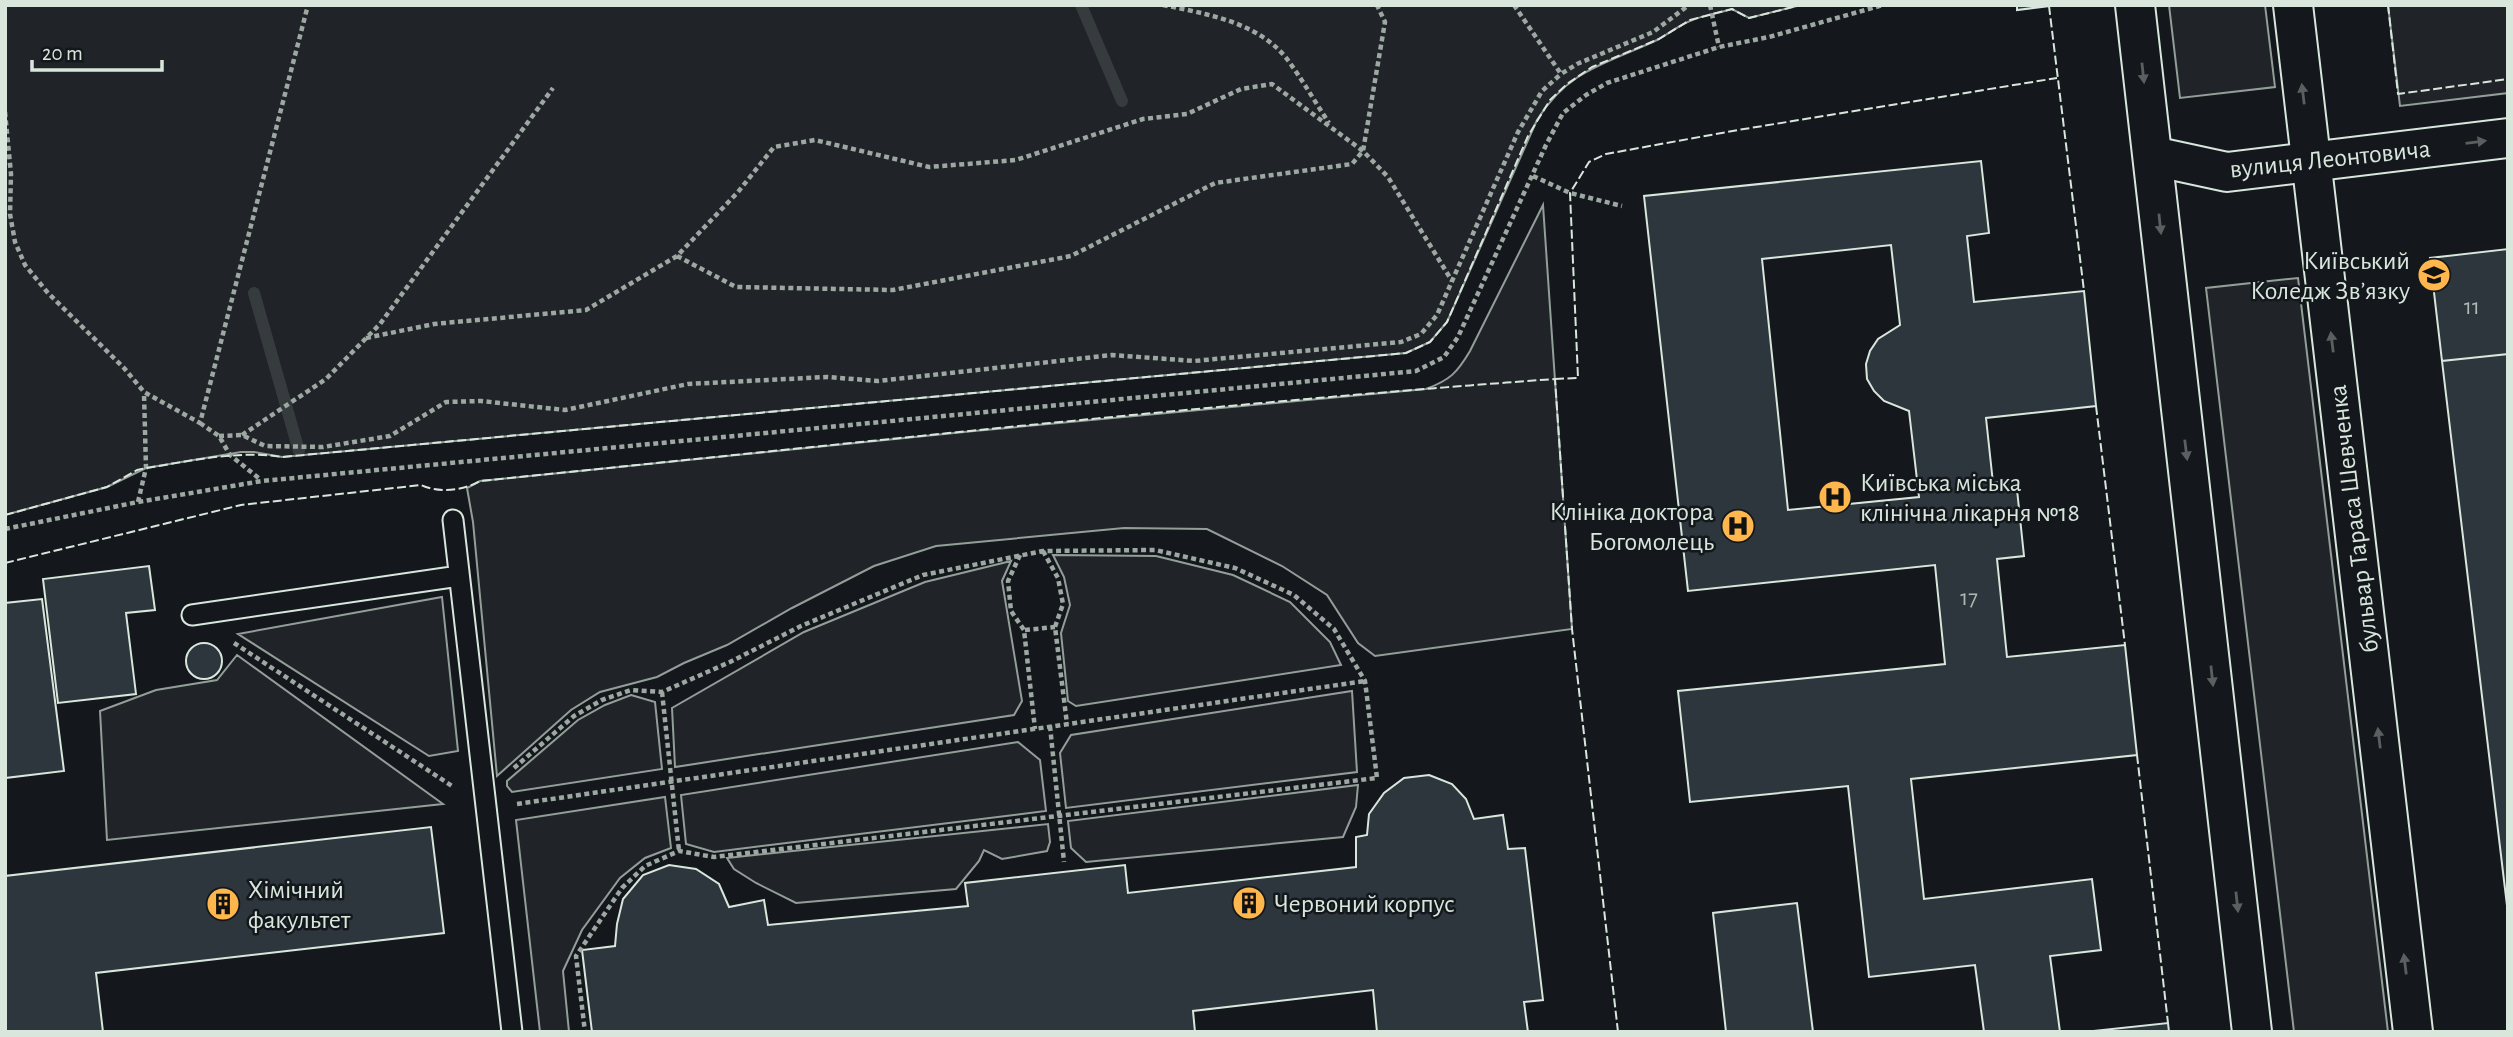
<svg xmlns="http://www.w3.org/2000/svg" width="2513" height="1037" viewBox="0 0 2513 1037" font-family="'Alegreya Sans',sans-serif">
<rect width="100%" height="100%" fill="#14181c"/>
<path fill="#202428" stroke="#939e99" stroke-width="2" d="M5,5H1801L1749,18L1732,9C1719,13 1703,15 1690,21C1678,26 1668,34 1657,40C1606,64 1569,69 1537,120L1447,322L1430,342L1406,353L282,457L254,452H241L146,468L107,487L5,515Z
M2169,5H2265L2275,87L2180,98Z
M2388,5H2508V93L2400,106Z
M1543,205L1572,629L1375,656L1358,643L1327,595L1282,566L1207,529L1124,528L936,546L874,566L792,608L727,645L684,663L657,677L600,692L571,710L497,776L473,522L467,488L480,481L974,431L1426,389C1450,380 1457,373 1470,351Z
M2298,278L2388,1032H2294L2206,288Z
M1053,555L1156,556L1233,575L1290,602L1330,642L1341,665L1076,706L1068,701L1061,633L1070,605L1064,577Z
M1011,561L1002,581L1022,701L1014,715L675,767L672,708L804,632L925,582Z
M442,597L458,751L429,756L238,634Z
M237,655L443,804L107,840L100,711L156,690L217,680Z
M1352,691L1357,772L1066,808L1060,753L1071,735Z
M631,695L655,702L662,769L512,792L507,786V781L578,720L605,705Z
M1018,742L1040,760L1046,811L714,852L686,844L681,795Z
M1358,785L1356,807L1343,837L1086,862L1071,848L1068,821Z
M665,797L671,848L645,858L620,878L582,930L563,971L569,1032H540L516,820Z
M1048,824L1050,842L1047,851L1002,859L984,850L979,861L956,889L796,903L756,883L734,869L727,858Z"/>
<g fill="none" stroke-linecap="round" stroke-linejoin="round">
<path stroke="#363b3e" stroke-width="12" d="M1081,5L1122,101
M254,293L299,451"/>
</g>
<path fill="#2c363c" stroke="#d8e6dc" stroke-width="2" fill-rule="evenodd" d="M2017,5H2049V6L2017,10Z
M1981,161L1989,233L1967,236L1974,302L2084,291L2096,406L1986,418L1993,483L2016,480L2024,556L1997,559L2007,657L2125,645L2137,755L1911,779L1924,899L2092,879L2101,950L2050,956L2060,1032H1984L1975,965L1869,977L1848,786L1690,802L1678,691L1945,664L1935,565L1688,591L1644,196ZM1891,245L1900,325L1878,339L1870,351L1866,364L1867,379L1874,391L1884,401L1909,411L1919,497L1788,510L1762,259Z
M2508,249V354L2442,361L2430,258Z
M2508,354V914L2442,361Z
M149,566L155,610L126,613L136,694L58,703L43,579Z
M42,599L64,771L5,778V603Z
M186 661a18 18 0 1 1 36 0a18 18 0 1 1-36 0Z
M1429,775L1452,784L1466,799L1474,819L1503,815L1508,849L1525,848L1543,1000L1524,1002L1528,1032H1377L1373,990L1193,1011L1195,1032H592L582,950L615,946L617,924L623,899L643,875L669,865L696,869L719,884L729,907L764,900L768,925L968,906L965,883L1125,865L1128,893L1356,867V837L1367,835L1369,814L1384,793L1404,778Z
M431,827L444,933L96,973L103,1032H5V876Z
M1797,903L1813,1032H1726L1713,913Z
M2168,1023L2169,1032H2084Z"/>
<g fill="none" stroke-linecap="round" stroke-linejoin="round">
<defs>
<path id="service" d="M453,520L512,1032
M192,615L459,576"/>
<path id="minor" d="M2153,156L2227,172L2508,138"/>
<path id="primary" d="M2135,5L2252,1032
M2293,5L2413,1032"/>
</defs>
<use href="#service" stroke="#d8e6dc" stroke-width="23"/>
<use href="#minor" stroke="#d8e6dc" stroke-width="42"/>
<use href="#primary" stroke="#d8e6dc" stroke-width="42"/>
<path stroke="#9da8a2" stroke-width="4.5" stroke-dasharray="5 3.5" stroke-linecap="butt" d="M1163,5C1207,14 1258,22 1287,59C1302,79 1315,102 1329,123
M1514,5L1561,74L1577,64L1653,32L1689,5
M1710,5L1719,47
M5,112L11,174L10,214L15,242L25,265L48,293L124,368L144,392L200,423L308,5
M1533,176L1570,193L1622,206
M677,256L736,287L893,290L1071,256L1215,183L1352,164L1363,151L1385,22L1377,5
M366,338L434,324L586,310L677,256L738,192L774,147L815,140L929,167L1016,160L1143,119L1187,114L1241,89L1272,84L1363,151L1388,177L1452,281
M200,423L219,436L230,455L261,480
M242,435L326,379L380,324L553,88
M219,436L242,435L265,446L323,447L390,436L446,402L481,401L565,410L688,384L827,377L878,381L1112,355L1194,361L1401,342L1421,334L1437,315L1518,132L1542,91L1561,74
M138,502L146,468L144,393
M5,529L138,502L262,481L1416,371L1444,357L1458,337L1546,145L1563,113L1586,95L1607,83L1719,47L1769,37L1883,5
M1043,551L1058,578L1063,604L1055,627L1067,724
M1020,555L1008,581L1011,611L1024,630L1035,729
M1025,630L1055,627
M234,643L452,786
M662,692L679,851
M1050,726L1064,862
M514,768L574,716L602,700L631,690L662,692L730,662L801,626L923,575L1043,551L1155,550L1235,568L1294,595L1334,629L1365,681L1377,778L714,857L679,851L645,866L622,888L576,956L585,1032
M517,804L1365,681"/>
<use href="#service" stroke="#14181c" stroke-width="19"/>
<use href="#minor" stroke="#14181c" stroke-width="38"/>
<use href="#primary" stroke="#14181c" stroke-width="38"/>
<path stroke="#d8e6dc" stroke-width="2" stroke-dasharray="9 3.5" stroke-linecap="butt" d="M2388,5L2398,94L2508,79
M2049,6L2084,291
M1555,379L1578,378L1570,193L1589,162L1606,154L1738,130L2057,78
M2096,406L2125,645
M5,515L107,487L137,470L146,468C191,461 236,450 282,457L1406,353L1430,342L1447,322L1528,136L1550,100L1567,84L1592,67L1659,39L1690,20L1732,9L1749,18L1801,5
M5,563L241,505L421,485C438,493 463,491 480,481C838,445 1196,405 1555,379L1572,629L1618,1032
M2137,755L2168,1023"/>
</g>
<defs><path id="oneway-solid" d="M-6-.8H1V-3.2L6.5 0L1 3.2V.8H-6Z" transform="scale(1.75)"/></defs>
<g fill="#59605f">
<use href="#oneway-solid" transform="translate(2143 73) rotate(84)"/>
<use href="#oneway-solid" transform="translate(2303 94) rotate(-97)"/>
<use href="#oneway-solid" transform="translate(2476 142) rotate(-7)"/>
<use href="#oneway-solid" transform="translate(2160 224) rotate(84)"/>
<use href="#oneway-solid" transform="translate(2332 342) rotate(-97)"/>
<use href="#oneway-solid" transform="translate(2186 450) rotate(83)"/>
<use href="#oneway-solid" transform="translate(2212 676) rotate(84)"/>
<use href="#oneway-solid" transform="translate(2379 738) rotate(-97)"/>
<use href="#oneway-solid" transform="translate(2237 902) rotate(84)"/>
<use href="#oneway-solid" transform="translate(2405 964) rotate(-97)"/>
</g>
<defs>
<symbol id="university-disc" viewBox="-11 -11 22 22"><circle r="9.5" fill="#ffb74d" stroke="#14181c"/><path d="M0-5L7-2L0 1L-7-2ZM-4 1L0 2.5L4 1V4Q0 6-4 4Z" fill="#111"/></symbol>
<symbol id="hospital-disc" viewBox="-11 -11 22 22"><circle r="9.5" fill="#ffb74d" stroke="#14181c"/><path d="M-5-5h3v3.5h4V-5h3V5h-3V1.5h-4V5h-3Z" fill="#111"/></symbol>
<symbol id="building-disc" viewBox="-11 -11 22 22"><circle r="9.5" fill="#ffb74d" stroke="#14181c"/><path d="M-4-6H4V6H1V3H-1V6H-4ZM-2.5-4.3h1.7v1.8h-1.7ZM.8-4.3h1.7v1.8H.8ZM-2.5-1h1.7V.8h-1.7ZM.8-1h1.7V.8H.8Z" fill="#111"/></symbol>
</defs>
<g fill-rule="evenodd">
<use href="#university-disc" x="2415" y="256" width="38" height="38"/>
<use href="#hospital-disc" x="1816" y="478" width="38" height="38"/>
<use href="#hospital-disc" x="1719" y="507" width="38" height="38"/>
<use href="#building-disc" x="1230" y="884" width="38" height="38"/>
<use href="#building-disc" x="204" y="885" width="38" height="38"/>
</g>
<g text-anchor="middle" stroke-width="5" stroke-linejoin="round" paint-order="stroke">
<g font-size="23" fill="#adbab4">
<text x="2472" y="314">11</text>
<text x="1969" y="605">17</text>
</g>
<g font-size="26" fill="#d8e6dc" stroke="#14181c">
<text transform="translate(2330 158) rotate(-6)" y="9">вулиця Леонтовича</text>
<text transform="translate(2353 519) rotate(-97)" y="9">бульвар Тараса Шевченка</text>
</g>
<g font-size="26" fill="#d8e6dc" stroke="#14181c" text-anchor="start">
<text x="2410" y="269" text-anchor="end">Київський<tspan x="2410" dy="30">Коледж Зв’язку</tspan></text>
<text x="1860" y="491">Київська міська<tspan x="1860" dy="30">клінічна лікарня №18</tspan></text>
<text x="1714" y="520" text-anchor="end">Клініка доктора<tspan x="1714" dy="30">Богомолець</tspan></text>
<text x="248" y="898">Хімічний<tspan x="248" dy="30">факультет</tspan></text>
<text x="1274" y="912">Червоний корпус</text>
</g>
</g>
<rect width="2513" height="1037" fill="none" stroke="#d8e6dc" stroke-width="14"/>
<path d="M32 60v10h130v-10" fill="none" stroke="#d8e6dc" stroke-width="3.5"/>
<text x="42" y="60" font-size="21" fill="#d8e6dc" stroke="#14181c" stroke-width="5" paint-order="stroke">20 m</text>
</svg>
